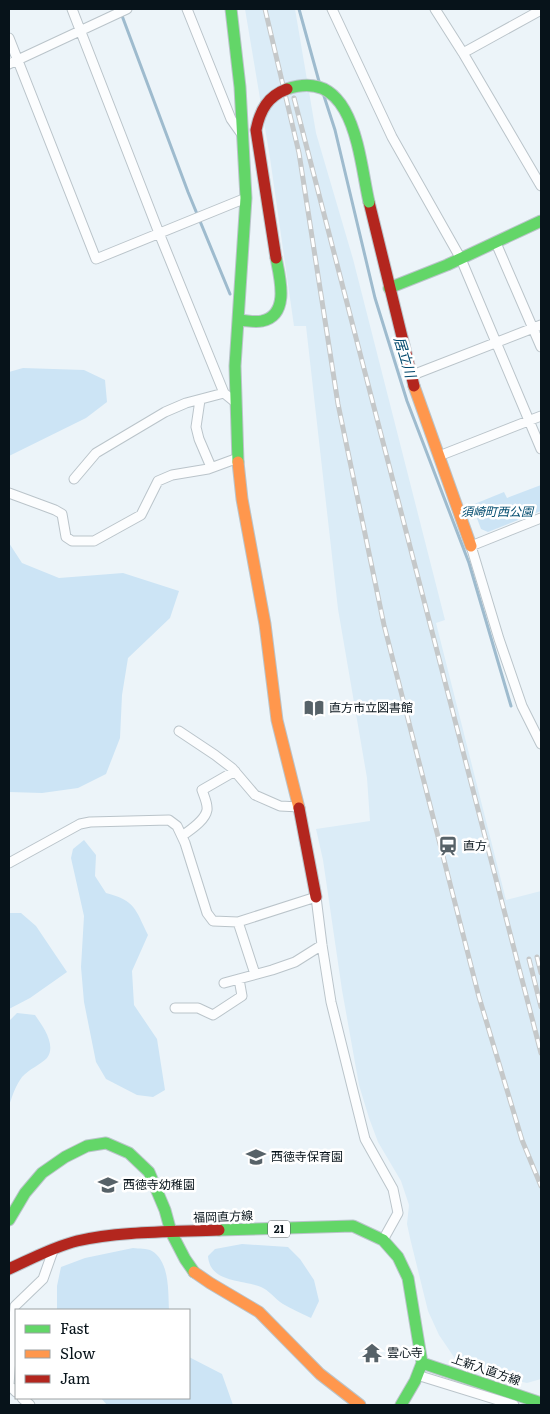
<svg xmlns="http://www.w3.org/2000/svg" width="550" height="1414" viewBox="0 0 550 1414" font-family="Literata,'Noto Sans JP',serif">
<rect width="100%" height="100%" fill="#ecf4f9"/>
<path fill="#dbecf7" d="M245,9H295L316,133L353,259L445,620L436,623L506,900L541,891V953L540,954L541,960V1379L527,1383L466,1369L458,1363L439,1335L428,1311L410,1238L407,1224L409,1205L401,1181L378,1142L369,1118L359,1085L342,990L323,860L316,829L370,821L367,778L338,609L306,326H294L270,158Z"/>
<path fill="#cce4f5" d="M23,368L84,370L105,380L107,402L86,418L9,456V372Z
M541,485V511L488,532L481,529L472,505L504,492L507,498Z
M9,543L22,563L59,578L123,573L179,591L170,618L128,658L122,695L120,738L106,774L78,788L42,793L9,792Z
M84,840L96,855L95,876L106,893C136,901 135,909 148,935L132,971L134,1005L157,1039L165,1090L153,1097L137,1095L106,1079L96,1062L84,1002L81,967L84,916L71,858L73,849Z
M9,913H21L36,926L67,972L30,998L9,1009Z
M17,1013L35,1015C42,1025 57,1045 47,1058C40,1065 29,1069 22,1077C16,1085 12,1096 9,1106V1021Z
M242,1244L288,1247L300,1259L314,1280L319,1301L311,1318C301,1313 291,1309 283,1304C275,1299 269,1290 261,1287C241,1279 210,1283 208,1256L215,1249Z
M133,1248C139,1249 147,1248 152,1251C170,1262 168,1292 169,1310H57V1286L61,1267L85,1258Z
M189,1357L222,1374L233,1405H107L101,1398H189Z"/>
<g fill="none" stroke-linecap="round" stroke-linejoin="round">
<path stroke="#9ebbce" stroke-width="3" d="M299,9L320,85
M121,13L188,192L230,294
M323,93L335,130L375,298L407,401L469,563L511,706"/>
<defs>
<path id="street" d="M72,9L159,233L224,393L235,402
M187,9L231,119L243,136
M332,9L392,137L461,259L541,449
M435,9L463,53L541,186
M9,38L96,259L246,198
M463,53L541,10
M9,64L127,9
M496,243L541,347
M410,376L541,325
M200,400L196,427L199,439L211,467
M439,456L541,416
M74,479L96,453L165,412L186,403L224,393
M9,493L55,510L62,514L66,537L72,541H94L141,515L158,481L172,475L208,469L238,458
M541,518L471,546L499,639L522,706L541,744
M179,731L215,755L232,768L255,795L280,806L299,807
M182,836C190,830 205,821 207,810C208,804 204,796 202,790L235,771
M9,863L80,824L90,822L169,820L177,826L185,843L207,913L213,921L238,922L316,897L322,945L331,1002L365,1139L393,1189L398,1213L383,1240
M238,922L255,974
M224,983L272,970L295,962L322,945
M175,1008H198L213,1015L242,996L239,979
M417,1375L514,1405
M16,1392L9,1385L15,1306L43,1279L54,1248
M22,1398L30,1405"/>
<path id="fast" d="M231,9L240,87L246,198L235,366L238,462
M389,288L447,265L541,221
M238,320C246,320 254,323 262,321C290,315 280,278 276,258
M9,1220L25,1193L42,1173L65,1157L87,1146L106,1143L129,1153L149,1172L165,1210L171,1232L185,1259L194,1272
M219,1230L353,1226L383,1240L398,1257L408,1278L422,1363L415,1381L401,1405
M422,1363L541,1403"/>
<path id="slow" d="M414,386L471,546
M238,462L242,499L265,624L277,720L299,808
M194,1272L210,1283L259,1312L320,1374L360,1405"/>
<path id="jam" d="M369,202L414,386
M299,808L316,897
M9,1269C31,1259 53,1247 77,1241C120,1231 175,1232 219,1230"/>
</defs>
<use href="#street" stroke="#bac4ca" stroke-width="11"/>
<use href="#fast" stroke="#bac4ca" stroke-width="13"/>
<use href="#slow" stroke="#bac4ca" stroke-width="13"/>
<use href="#jam" stroke="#bac4ca" stroke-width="13"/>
<use href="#street" stroke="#fcfdfe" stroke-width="9"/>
<use href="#fast" stroke="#63d668" stroke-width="11"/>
<use href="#slow" stroke="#ff974d" stroke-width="11"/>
<use href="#jam" stroke="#b3261e" stroke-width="11"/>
<defs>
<path id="rail" d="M265,9L299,153L338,404L384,625L479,997L522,1140L541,1186
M294,98L541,1053
M537,957L541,973
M529,959L541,1007"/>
</defs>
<use href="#rail" stroke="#c5c8c9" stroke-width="5"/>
<use href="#rail" stroke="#fff" stroke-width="3" stroke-dasharray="9" stroke-linecap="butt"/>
<defs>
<path id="fast-bridge" d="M287,89C355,66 359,159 369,202"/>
<path id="jam-bridge" d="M276,258L256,130C260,110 268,96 287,89"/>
</defs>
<use href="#fast-bridge" stroke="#bac4ca" stroke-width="13" stroke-linecap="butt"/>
<use href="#jam-bridge" stroke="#bac4ca" stroke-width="13" stroke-linecap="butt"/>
<use href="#fast-bridge" stroke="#63d668" stroke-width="11"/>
<use href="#jam-bridge" stroke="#b3261e" stroke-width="11"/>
</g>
<defs>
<symbol id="library-bare" viewBox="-9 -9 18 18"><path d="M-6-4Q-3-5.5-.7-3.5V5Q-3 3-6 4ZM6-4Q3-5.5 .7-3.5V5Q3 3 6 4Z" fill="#576268" stroke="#fff" stroke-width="2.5" paint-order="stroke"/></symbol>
<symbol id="station-bare" viewBox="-9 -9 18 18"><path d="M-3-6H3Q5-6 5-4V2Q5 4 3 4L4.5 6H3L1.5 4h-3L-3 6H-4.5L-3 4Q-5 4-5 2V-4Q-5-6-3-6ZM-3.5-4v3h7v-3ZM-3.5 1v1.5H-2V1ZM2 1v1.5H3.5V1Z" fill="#576268" stroke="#fff" stroke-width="2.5" paint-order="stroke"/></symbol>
<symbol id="school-bare" viewBox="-9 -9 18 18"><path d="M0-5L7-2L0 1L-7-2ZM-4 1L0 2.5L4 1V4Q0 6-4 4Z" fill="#576268" stroke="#fff" stroke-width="2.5" paint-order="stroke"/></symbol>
<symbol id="temple-bare" viewBox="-9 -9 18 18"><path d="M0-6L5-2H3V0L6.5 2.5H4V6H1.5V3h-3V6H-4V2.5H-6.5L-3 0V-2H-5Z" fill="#576268" stroke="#fff" stroke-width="2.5" paint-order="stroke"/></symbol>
</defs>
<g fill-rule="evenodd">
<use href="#library-bare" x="300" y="694" width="28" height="28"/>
<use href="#station-bare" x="434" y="832" width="28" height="28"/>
<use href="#school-bare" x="242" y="1143" width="28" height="28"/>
<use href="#school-bare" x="94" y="1171" width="28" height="28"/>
<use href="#temple-bare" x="358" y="1339" width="28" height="28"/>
</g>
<g text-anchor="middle" stroke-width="5" stroke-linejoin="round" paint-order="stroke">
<rect fill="#fff" stroke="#515a5f" stroke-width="1" x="268" y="1220.5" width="22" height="17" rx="4"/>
<g font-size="11" font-weight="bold" fill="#07131a">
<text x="279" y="1233">21</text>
</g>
<g font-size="12" font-style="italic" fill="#014b6e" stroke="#fff">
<text x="497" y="516">須崎町西公園</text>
</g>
<g font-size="12" fill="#07131a" stroke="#fff" text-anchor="start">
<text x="329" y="712">直方市立図書館</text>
<text x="463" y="850">直方</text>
<text x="271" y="1161">西徳寺保育園</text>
<text x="123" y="1189">西徳寺幼稚園</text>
<text x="387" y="1357">雲心寺</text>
</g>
<g font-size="12" fill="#07131a" stroke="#fff">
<text transform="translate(223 1217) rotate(-2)" y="4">福岡直方線</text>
<text transform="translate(486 1370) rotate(19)" y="4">上新入直方線</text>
</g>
<g font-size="14" font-style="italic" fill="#00486c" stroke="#fff">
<text transform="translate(405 357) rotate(73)" y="5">居立川</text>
</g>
</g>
<rect width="550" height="1414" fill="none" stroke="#07131a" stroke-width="20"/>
<rect x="15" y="1309" width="175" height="90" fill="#ffffff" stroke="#9ca1a3"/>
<rect x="25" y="1325" width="25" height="8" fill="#63d668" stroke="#9ca1a3"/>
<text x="60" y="1334" font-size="15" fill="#07131a">Fast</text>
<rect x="25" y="1350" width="25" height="8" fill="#ff974d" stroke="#9ca1a3"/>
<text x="60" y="1359" font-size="15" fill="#07131a">Slow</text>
<rect x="25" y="1375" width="25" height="8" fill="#b3261e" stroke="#9ca1a3"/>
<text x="60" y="1384" font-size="15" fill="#07131a">Jam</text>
</svg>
